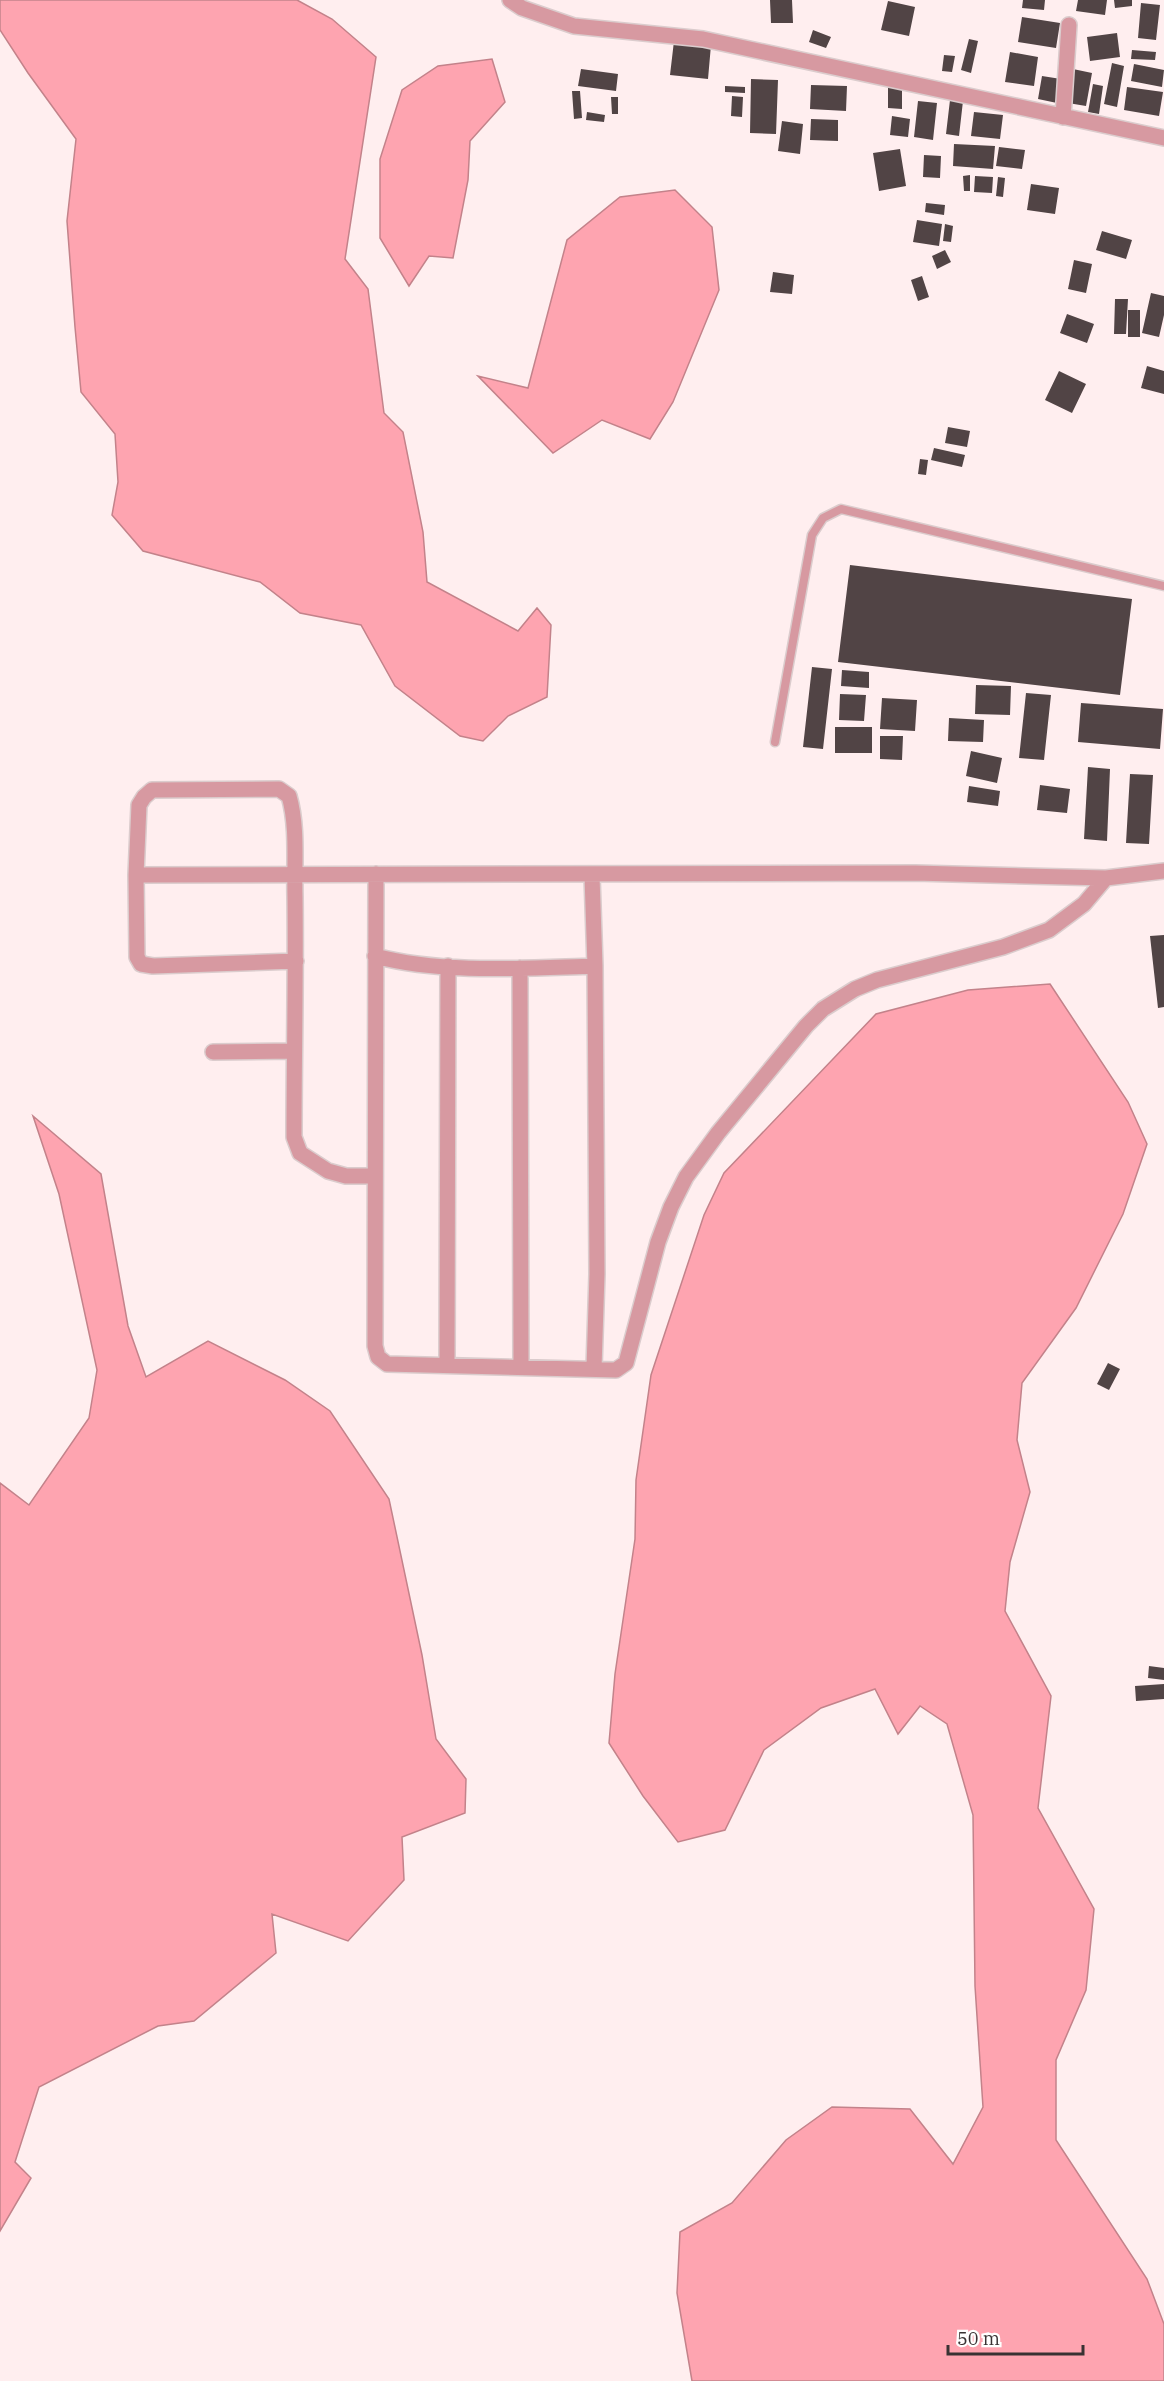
<svg xmlns="http://www.w3.org/2000/svg" width="1164" height="2381" viewBox="0 0 1164 2381" font-family="'IBM Plex Serif',serif">
<rect width="100%" height="100%" fill="#ffeeef"/>
<path fill="#fea4b0" stroke="#c3828a" stroke-width="1.5" d="M0,0H297L332,19L376,57L345,259L368,289L384,413L403,432L423,532L427,582L518,631L537,608L551,625L547,697L508,716L483,741L460,736L395,686L361,625L300,613L260,582L143,551L112,515L118,482L115,434L81,392L75,327L67,221L76,139L28,73L0,30Z
M492,59L505,102L470,141L468,180L453,258L429,256L409,286L380,238V159L402,90L438,66Z
M675,190L712,227L719,290L673,402L650,439L602,420L553,453L478,376L528,388L567,240L620,197Z
M1050,984L1128,1102L1147,1144L1123,1214L1076,1308L1022,1383L1017,1440L1030,1492L1010,1562L1005,1611L1051,1696L1038,1808L1094,1909L1086,1990L1056,2060V2140L1147,2279L1164,2324V2381H692L677,2293L680,2232L732,2203L786,2140L832,2107L910,2109L953,2164L983,2107L975,1986L973,1815L947,1724L920,1706L898,1734L875,1689L821,1708L764,1750L725,1830L678,1842L643,1796L609,1743L615,1674L635,1539L636,1480L651,1375L704,1215L724,1173L876,1014L968,990Z
M33,1116L101,1174L128,1326L146,1377L208,1341L285,1380L330,1411L389,1499L422,1655L436,1739L466,1779L465,1813L402,1837L404,1880L348,1941L272,1914L276,1953L194,2021L158,2026L39,2087L15,2162L31,2178L0,2231V1483L29,1505L89,1418L97,1370L59,1194Z"/>
<path fill="#514445" d="M770,0H792L793,23H771Z
M1023,0H1045L1044,10L1022,8Z
M1078,0H1107L1105,15L1076,11Z
M1114,0H1132V6L1115,8Z
M888,1L915,7L909,36L881,30Z
M1141,3L1160,5L1156,40L1138,38Z
M1022,17L1060,23L1056,48L1018,42Z
M813,30L831,37L826,48L809,42Z
M1117,33L1120,57L1090,61L1087,37Z
M969,39L978,41L971,73L961,70Z
M674,41L711,45L708,79L670,75Z
M1132,50L1156,52L1155,60L1131,59Z
M1010,52L1038,57L1034,86L1005,82Z
M944,55L955,56L952,72L942,71Z
M1112,63L1124,66L1117,107L1104,104Z
M1134,64L1164,70L1162,87L1131,81Z
M581,69L618,74L616,91L578,86Z
M1073,69L1092,73L1086,106L1068,103Z
M1042,76L1061,79L1057,103L1038,99Z
M751,79L778,80L776,134L750,133Z
M1093,84L1103,86L1099,114L1088,112Z
M811,85L847,86L846,111L810,109Z
M725,86L745,87V93L725,92Z
M888,87L902,88V109L888,108Z
M1127,87L1163,92L1159,116L1124,110Z
M572,91H580L582,118L574,119Z
M732,96L743,97L742,117L731,116Z
M611,97H618V114H612Z
M950,100L963,101L959,136L946,134Z
M918,101L937,103L933,140L914,137Z
M587,112L605,115L604,122L586,120Z
M974,112L1003,115L1000,139L971,136Z
M892,116L910,119L908,137L890,135Z
M811,119L838,120V141L810,140Z
M782,121L803,124L800,154L778,151Z
M954,144L995,146L993,169L953,166Z
M999,147L1025,150L1022,169L996,166Z
M900,149L906,186L879,191L873,153Z
M924,155L941,156L940,178L923,177Z
M970,175V191H964L963,176Z
M975,176L993,177L992,193L974,192Z
M998,177L1005,178L1003,197L996,196Z
M1031,184L1059,188L1055,214L1027,210Z
M926,203L945,205L944,215L925,212Z
M917,220L942,224L939,246L913,242Z
M945,224L953,226L951,242L943,241Z
M1102,231L1132,240L1126,259L1096,250Z
M945,250L951,262L937,269L932,256Z
M1074,260L1092,264L1086,293L1068,289Z
M773,272L794,275L792,294L770,292Z
M922,276L929,297L918,301L911,280Z
M1151,293L1164,296V315L1159,337L1142,333Z
M1115,299H1128L1126,334H1114Z
M1128,310H1140V337H1128Z
M1067,314L1094,324L1087,343L1060,333Z
M1147,366L1164,371V394L1141,388Z
M1059,371L1086,384L1072,413L1045,400Z
M948,427L970,431L967,447L945,443Z
M934,448L965,455L962,467L931,460Z
M920,459L928,460L926,475L918,474Z
M850,565L1132,599L1120,695L838,662Z
M812,667L832,669L823,749L803,747Z
M842,670L869,672V688L841,686Z
M976,685L1011,686L1010,715L975,714Z
M1026,693L1051,695L1044,760L1019,758Z
M840,694L866,695L864,721L839,720Z
M882,698L917,700L915,731L880,729Z
M1081,703L1163,709L1160,749L1078,742Z
M949,718L984,720L983,742L948,741Z
M835,727H872V753H835Z
M880,736H903L902,760L880,759Z
M971,751L1002,758L997,783L966,776Z
M1088,767L1110,769L1107,841L1084,839Z
M1130,774L1153,775L1149,844L1126,843Z
M1040,785L1070,789L1067,813L1037,810Z
M969,786L1000,791L998,806L967,802Z
M1164,935V1007L1158,1008L1150,936Z
M1108,1363L1120,1369L1109,1390L1097,1384Z
M1149,1666L1164,1668V1680L1148,1678Z
M1164,1684V1699L1136,1701L1135,1686Z"/>
<g fill="none" stroke-linecap="round" stroke-linejoin="round">
<defs>
<path id="service" d="M775,742L812,535L823,518L841,509L1164,586"/>
<path id="minor" d="M510,0L522,8L574,26L703,39L1164,138
M1063,117L1069,25
M376,874L375,1346L378,1357L387,1364L616,1370L626,1363L658,1242L671,1207L686,1177L718,1133L806,1026L823,1009L855,989L877,980L1003,947L1049,930L1084,904L1106,878
M136,875L915,873L1106,878L1164,871
M592,876L595,966
M375,956C443,974 524,968 595,966L597,1274L594,1368
M296,961L153,966L141,964L137,957L136,875L139,805L144,797L152,790L279,789L289,796C298,827 294,864 295,897C296,977 294,1057 294,1137L300,1153L328,1171L346,1176H375
M520,968L521,1366
M213,1052L294,1051
M447,1365L448,966"/>
</defs>
<use href="#service" stroke="#dbcccd" stroke-width="11"/>
<use href="#minor" stroke="#dbcccd" stroke-width="18"/>
<use href="#service" stroke="#d799a1" stroke-width="8"/>
<use href="#minor" stroke="#d799a1" stroke-width="15"/>
</g>
<path d="M948 2345v9h135v-9" fill="none" stroke="#393233" stroke-width="3"/>
<text x="957" y="2345" font-size="18" fill="#393233" stroke="#ffffff" stroke-width="4.5" paint-order="stroke">50 m</text>
</svg>
